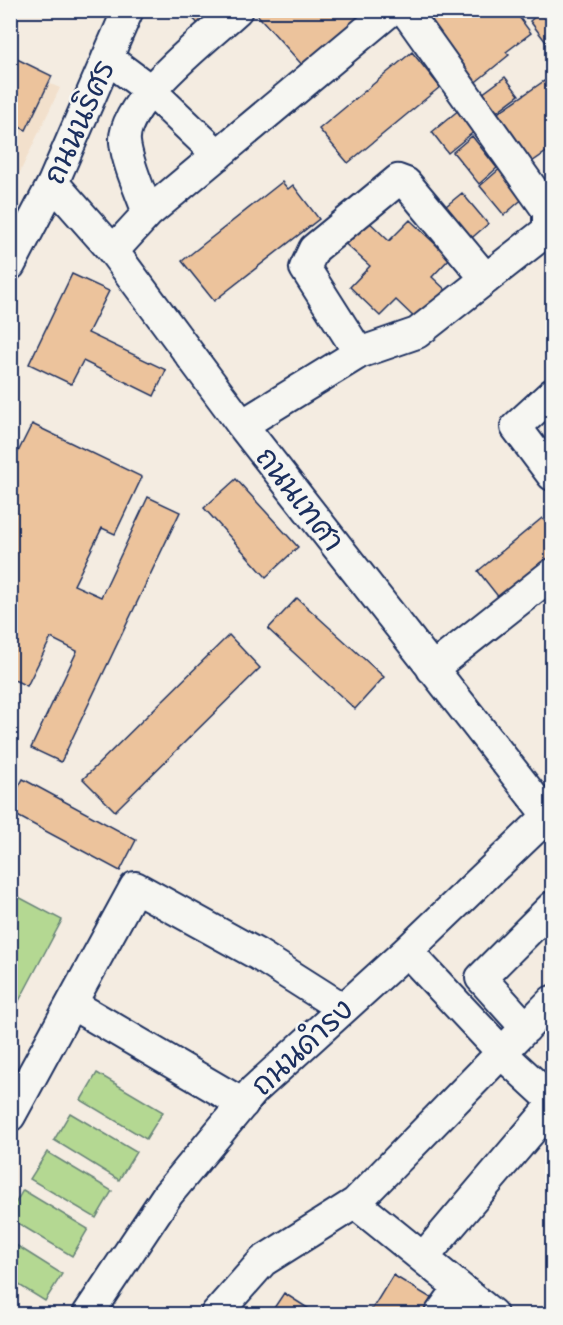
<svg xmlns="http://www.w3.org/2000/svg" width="563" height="1325" viewBox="0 0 563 1325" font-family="Caveat,'Playpen Sans Thai',sans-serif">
<rect width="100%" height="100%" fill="#f4ece1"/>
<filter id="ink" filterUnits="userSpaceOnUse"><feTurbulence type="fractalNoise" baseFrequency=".0167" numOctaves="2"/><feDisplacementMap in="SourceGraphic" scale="12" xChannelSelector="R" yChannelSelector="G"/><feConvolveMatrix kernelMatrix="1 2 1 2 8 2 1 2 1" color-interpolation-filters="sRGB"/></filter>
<g filter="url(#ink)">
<path fill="#f2e0cc" d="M11,67L60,88L11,191Z"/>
<path fill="#b4d892" stroke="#688478" stroke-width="1.5" d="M11,893L62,920L11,1016Z
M97,1073L163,1112L146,1139L81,1100Z
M70,1113L136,1152L119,1180L54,1140Z
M47,1152L112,1191L96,1218L30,1179Z
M23,1190L88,1229L72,1256L11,1219V1211Z
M11,1242L62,1274L45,1301L11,1280Z"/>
<path fill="#ecc39c" stroke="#1b2f5e" stroke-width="1.5" d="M185,10H231L207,33Z
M253,10H366L304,67Z
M414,10H514L531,33L506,52L509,55L472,85Z
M543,10L552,12V50L530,21Z
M412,52L440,87L348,163L319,129Z
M13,57L52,76L26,130L10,123Z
M505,77L519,95L491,116L478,97Z
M544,81L552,93V148L526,166L492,117Z
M460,109L476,130L448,153L432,132Z
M472,136L497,168L479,184L453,152Z
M502,167L526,196L504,215L480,186Z
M282,182L288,189L293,185L319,219L214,301L182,261Z
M462,193L488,224L467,242L441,210Z
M363,216L389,241L410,220L450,258L432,277L448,292L419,322L396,300L380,316L350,287L370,266L340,239Z
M72,274L109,291L88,333L166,370L154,396L83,361L71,384L29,364Z
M32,424L142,477L115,534L102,528L74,585L101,597L148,497L180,512L61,762L31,748L77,651L51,638L27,686L10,678V506L15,496L10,494V468Z
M236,479L298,547L266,577L204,508Z
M542,518L552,530V556L500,599L478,571Z
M297,598L384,677L355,709L268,629Z
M229,635L260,668L115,811L83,779Z
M23,779L136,840L120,871L10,812V802Z
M393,1275L431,1298L422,1314H369Z
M284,1293L317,1314H270Z"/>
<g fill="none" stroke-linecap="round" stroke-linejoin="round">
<defs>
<path id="minor" d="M107,58L150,90L218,155
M53,183L113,251L242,425L548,816
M148,213C141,193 127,163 125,142C121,103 209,36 237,10
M113,251L148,213L391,10
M10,265L53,183L128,10
M359,353L305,268L314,249L398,180L406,183L486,279
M552,394L516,427L552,475
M242,425L359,353L417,333L548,230V211L405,10
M432,669L552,574
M407,951L512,1063L552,1100
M72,1004L243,1104
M526,1028L481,978L552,907
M10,1116L135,887L257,954L342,1008
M355,1203L552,1001
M423,1258L552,1106
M88,1314L168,1194L254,1090L407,951L552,812
M216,1314L263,1261L355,1203L492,1314
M440,1314L459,1288"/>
</defs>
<use href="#minor" stroke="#1b2f5e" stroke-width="34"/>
<use href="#minor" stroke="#f6f6f2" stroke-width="30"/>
</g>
</g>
<g text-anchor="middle" stroke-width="5" stroke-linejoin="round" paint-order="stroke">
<g font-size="30" fill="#1b2f5e" stroke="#f6f6f2">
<text transform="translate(79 122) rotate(-66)" y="10">ถนนนริศร</text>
<text transform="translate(300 499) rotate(52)" y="10">ถนนเทศา</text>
<text transform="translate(302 1047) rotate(-43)" y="10">ถนนดำรง</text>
</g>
</g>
<rect width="563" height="1325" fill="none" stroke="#f6f6f2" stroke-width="36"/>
<rect x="18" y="18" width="527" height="1289" fill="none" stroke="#1b2f5e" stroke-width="2" filter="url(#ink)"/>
</svg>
